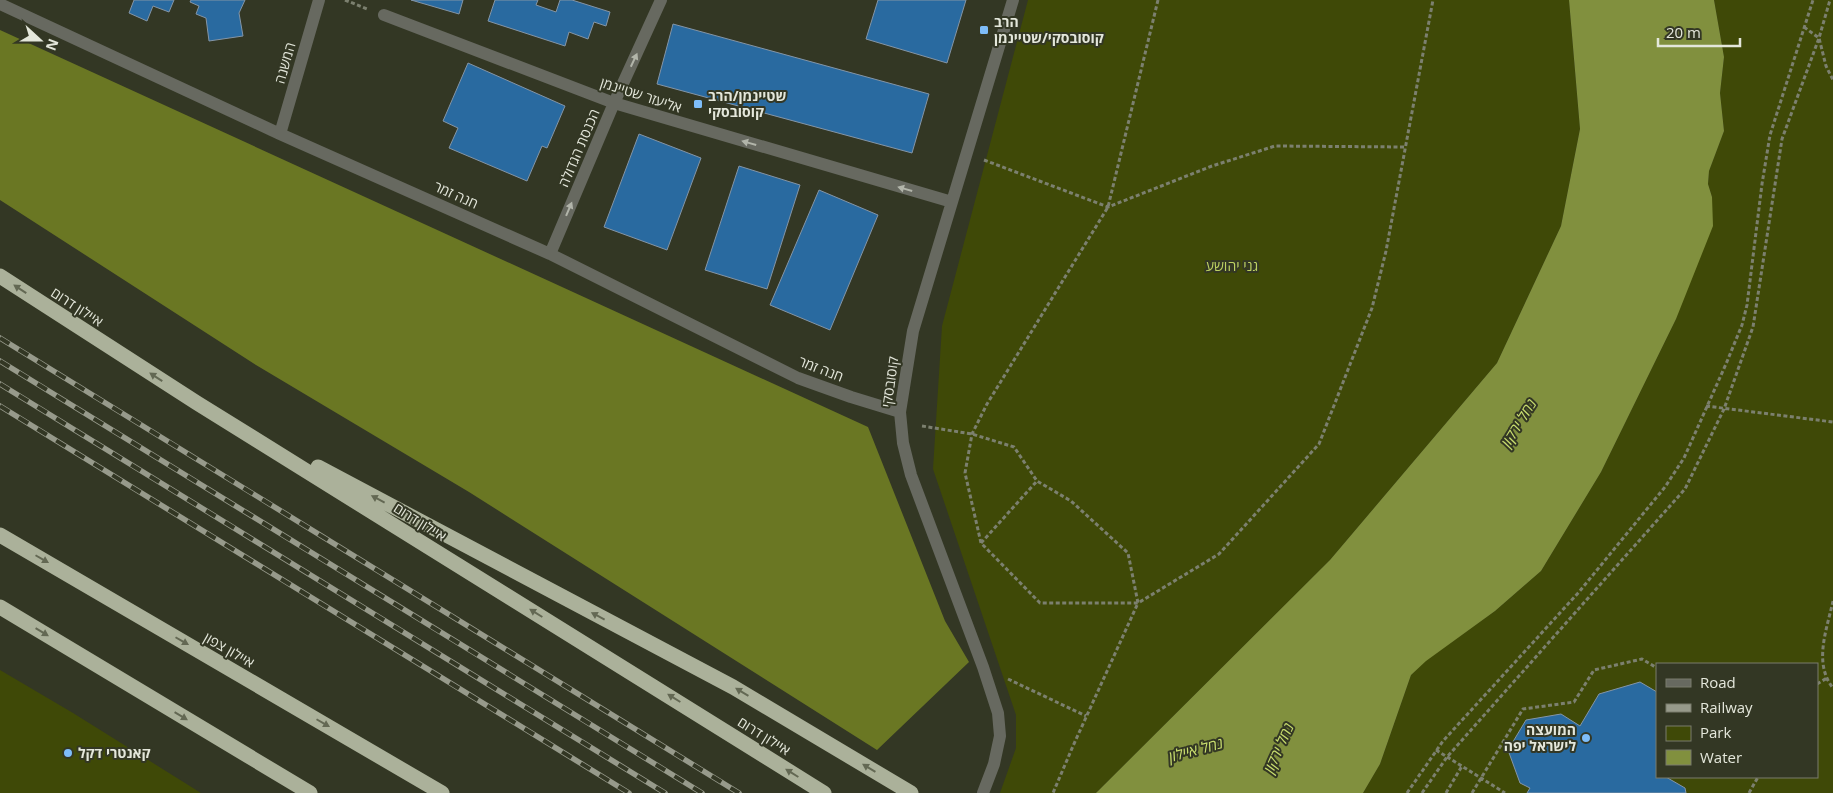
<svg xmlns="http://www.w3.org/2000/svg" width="1833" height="793" viewBox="0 0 1833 793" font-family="'Open Sans','Noto Sans Hebrew',sans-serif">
<rect width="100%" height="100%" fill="#333724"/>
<path fill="#3f4907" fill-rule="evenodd" d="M1028,0H1569L1580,129L1561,226L1497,363L1330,560L1096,793H1000L1016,748V715L933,469L942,326Z
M1714,0H1833V793H1363L1380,764L1411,675L1425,661L1495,611L1541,571L1601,472L1676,319L1712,197L1708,184L1709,171L1724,131L1720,93L1724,57ZM1657,664H1817V777H1657Z
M0,670L73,713L201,793H0Z"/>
<path fill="#6a7723" d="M0,30L868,427L945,621L969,662L877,750L469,492L256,365L0,200Z"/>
<path fill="#81903e" d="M1569,0H1714L1724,57L1720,93L1724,131L1709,171L1708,184L1712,197L1713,226L1676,319L1601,472L1541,571L1495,611L1426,661L1411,675L1380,764L1363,793H1096L1330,560L1497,363L1561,226L1580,129Z"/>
<path fill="#296aa0" stroke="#8495a6" d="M134,0H174L169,12L153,6L147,21L129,13Z
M191,0H245L239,13L243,36L209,41L206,18L196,14L199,6L190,2Z
M411,0H463L459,14Z
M495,0H538L536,5L556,12L560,0H572L610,12L606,26L594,22L588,39L569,32L565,46L488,21Z
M878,0H966L947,63L866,39Z
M673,24L929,94L912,153L657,84Z
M468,63L565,106L547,148L542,146L527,181L449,148L458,128L443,121Z
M639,134L701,158L667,250L604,227Z
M739,166L800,185L767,289L705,270Z
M819,190L878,215L830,330L770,305Z
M1640,682L1657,692V777H1666L1685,788L1686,793H1527L1530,788L1520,783L1508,750L1526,720L1561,714L1580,726L1599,694Z"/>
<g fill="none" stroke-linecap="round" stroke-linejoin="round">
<path stroke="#7c806f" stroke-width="3" stroke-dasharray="4 2.5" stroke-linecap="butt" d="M345,0L367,9
M1158,0L1108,207L987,404L972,434L965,473L981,543L1040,603H1138L1219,554L1319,444L1372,308L1386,251L1433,0
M1804,27L1819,38L1826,66L1833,80
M984,160L1108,207L1212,166L1275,146L1406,147
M1706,406L1833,422
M922,426L972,434L1014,447L1037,481L1071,501L1128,553L1138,603L1073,746L1053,793
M981,543L1037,481
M1833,601C1827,629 1813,663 1833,688
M1008,679L1086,716
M1817,684L1827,678
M1436,750L1505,793
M1407,793L1443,741L1579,592L1665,487L1684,458L1726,364L1742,325L1747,305L1762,184L1770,135L1813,0
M1422,793L1447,757L1685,489L1724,409L1753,327L1782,139L1819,38L1830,0
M1446,793L1462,766
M1472,793L1523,709L1574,702L1594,670L1642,659L1657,668
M1749,793L1758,777"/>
<path stroke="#676960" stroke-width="12" d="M0,4L280,134L550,254L798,378L851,397L900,412
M384,15L614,103L952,202
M280,134L319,0
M550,254L614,103L661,0
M983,793L994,764L1000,736L998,713L983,667L911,475L903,443L900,412L913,331L1013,0"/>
<path stroke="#abb19a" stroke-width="15" d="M0,276L197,403L824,793
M318,467L733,687L911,793
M0,535L442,793
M0,607L310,793"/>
<defs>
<path id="rail" d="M0,338L739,793
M0,361L702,793
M0,384L665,793
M0,406L629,793"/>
</defs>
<use href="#rail" stroke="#979a8b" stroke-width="5.5"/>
<use href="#rail" stroke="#333724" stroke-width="4" stroke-dasharray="11" stroke-linecap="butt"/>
</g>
<defs><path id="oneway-solid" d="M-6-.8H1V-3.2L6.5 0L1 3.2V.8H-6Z" transform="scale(1.25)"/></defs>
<g fill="#b2b5aa">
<use href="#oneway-solid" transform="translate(634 60) rotate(-65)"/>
<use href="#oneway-solid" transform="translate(749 143) rotate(-164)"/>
<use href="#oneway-solid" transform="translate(905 189) rotate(-164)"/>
<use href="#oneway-solid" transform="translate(569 209) rotate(-67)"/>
</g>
<g fill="#636853">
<use href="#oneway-solid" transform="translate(20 289) rotate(-147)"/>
<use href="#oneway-solid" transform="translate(156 377) rotate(-147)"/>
<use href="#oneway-solid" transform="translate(378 499) rotate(-152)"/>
<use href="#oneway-solid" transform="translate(42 559) rotate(30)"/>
<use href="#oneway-solid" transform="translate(536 613) rotate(-148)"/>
<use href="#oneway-solid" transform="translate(598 616) rotate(-152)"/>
<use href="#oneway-solid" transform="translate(42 632) rotate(31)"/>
<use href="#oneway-solid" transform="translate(182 641) rotate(30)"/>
<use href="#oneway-solid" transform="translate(742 692) rotate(-149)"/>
<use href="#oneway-solid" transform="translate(674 698) rotate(-148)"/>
<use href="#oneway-solid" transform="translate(181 716) rotate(31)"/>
<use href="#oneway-solid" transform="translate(323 723) rotate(30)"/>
<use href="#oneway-solid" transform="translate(869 768) rotate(-149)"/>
<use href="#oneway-solid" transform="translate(792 773) rotate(-148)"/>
</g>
<g fill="#7ebdf9" stroke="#333724" stroke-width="2">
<rect x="979" y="25" width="10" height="10" rx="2.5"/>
<rect x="693" y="99" width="10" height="10" rx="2.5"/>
<circle cx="1586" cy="738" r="5"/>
<circle cx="68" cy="753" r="5"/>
</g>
<g text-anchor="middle" stroke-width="4" stroke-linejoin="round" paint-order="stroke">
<g font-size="14" font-weight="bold" fill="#e4e7db" stroke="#333724" text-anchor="start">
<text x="994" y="27">הרב<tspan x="994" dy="16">קוסובסקי/שטיינמן</tspan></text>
<text x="708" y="101">שטיינמן/הרב<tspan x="708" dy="16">קוסובסקי</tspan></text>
<text x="1576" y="735" text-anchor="end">המועצה<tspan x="1576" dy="16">לישראל יפה</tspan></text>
<text x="78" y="758">קאנטרי דקל</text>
</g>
<g font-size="14" fill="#e4e7db" stroke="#333724">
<text transform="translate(285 63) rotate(-74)" y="5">המשנה</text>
<text transform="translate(641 95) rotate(18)" y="5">אליעזר שטיינמן</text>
<text transform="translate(579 148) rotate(-67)" y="5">הכנסת הגדולה</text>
<text transform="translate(456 195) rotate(24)" y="5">חנה זמר</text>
<text transform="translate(77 307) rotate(33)" y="5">איילון דרום</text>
<text transform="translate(821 369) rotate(21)" y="5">חנה זמר</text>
<text transform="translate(890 382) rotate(-82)" y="5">קוסובסקי</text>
<text transform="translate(420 522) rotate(32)" y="5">איילון דרום</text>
<text transform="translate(229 650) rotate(30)" y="5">איילון צפון</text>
<text transform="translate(764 736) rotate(32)" y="5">איילון דרום</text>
</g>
<g font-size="14" fill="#bdd162" stroke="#333724">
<text x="1232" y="271">גני יהושע</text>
</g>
<g font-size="15" font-style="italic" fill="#c8dd6e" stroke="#333724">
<text transform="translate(1519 423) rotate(-58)" y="5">נחל ירקון</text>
<text transform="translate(1279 748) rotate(-66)" y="5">נחל ירקון</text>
<text transform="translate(1196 750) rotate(-15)" y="5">נחל איילון</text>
</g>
</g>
<rect x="1656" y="663" width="162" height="115" fill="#333724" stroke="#7a7d6d"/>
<rect x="1666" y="679" width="25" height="8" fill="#676960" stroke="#7a7d6d"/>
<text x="1700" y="688" font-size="15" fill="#e4e7db">Road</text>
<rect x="1666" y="704" width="25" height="8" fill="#979a8b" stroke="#7a7d6d"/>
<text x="1700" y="713" font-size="15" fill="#e4e7db">Railway</text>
<rect x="1666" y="726" width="25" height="15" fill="#3f4907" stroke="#7a7d6d"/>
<text x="1700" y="738" font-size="15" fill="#e4e7db">Park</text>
<rect x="1666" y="750" width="25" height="15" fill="#81903e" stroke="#7a7d6d"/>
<text x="1700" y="763" font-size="15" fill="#e4e7db">Water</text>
<g transform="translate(40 40) rotate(111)" stroke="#333724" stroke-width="4" paint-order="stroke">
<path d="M0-4L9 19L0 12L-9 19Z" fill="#e4e7db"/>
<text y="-8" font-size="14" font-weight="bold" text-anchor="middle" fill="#e4e7db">N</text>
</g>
<path d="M1658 38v8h82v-8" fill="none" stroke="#e4e7db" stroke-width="2.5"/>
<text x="1666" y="38" font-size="15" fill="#e4e7db" stroke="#333724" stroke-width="4" paint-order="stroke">20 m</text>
</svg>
